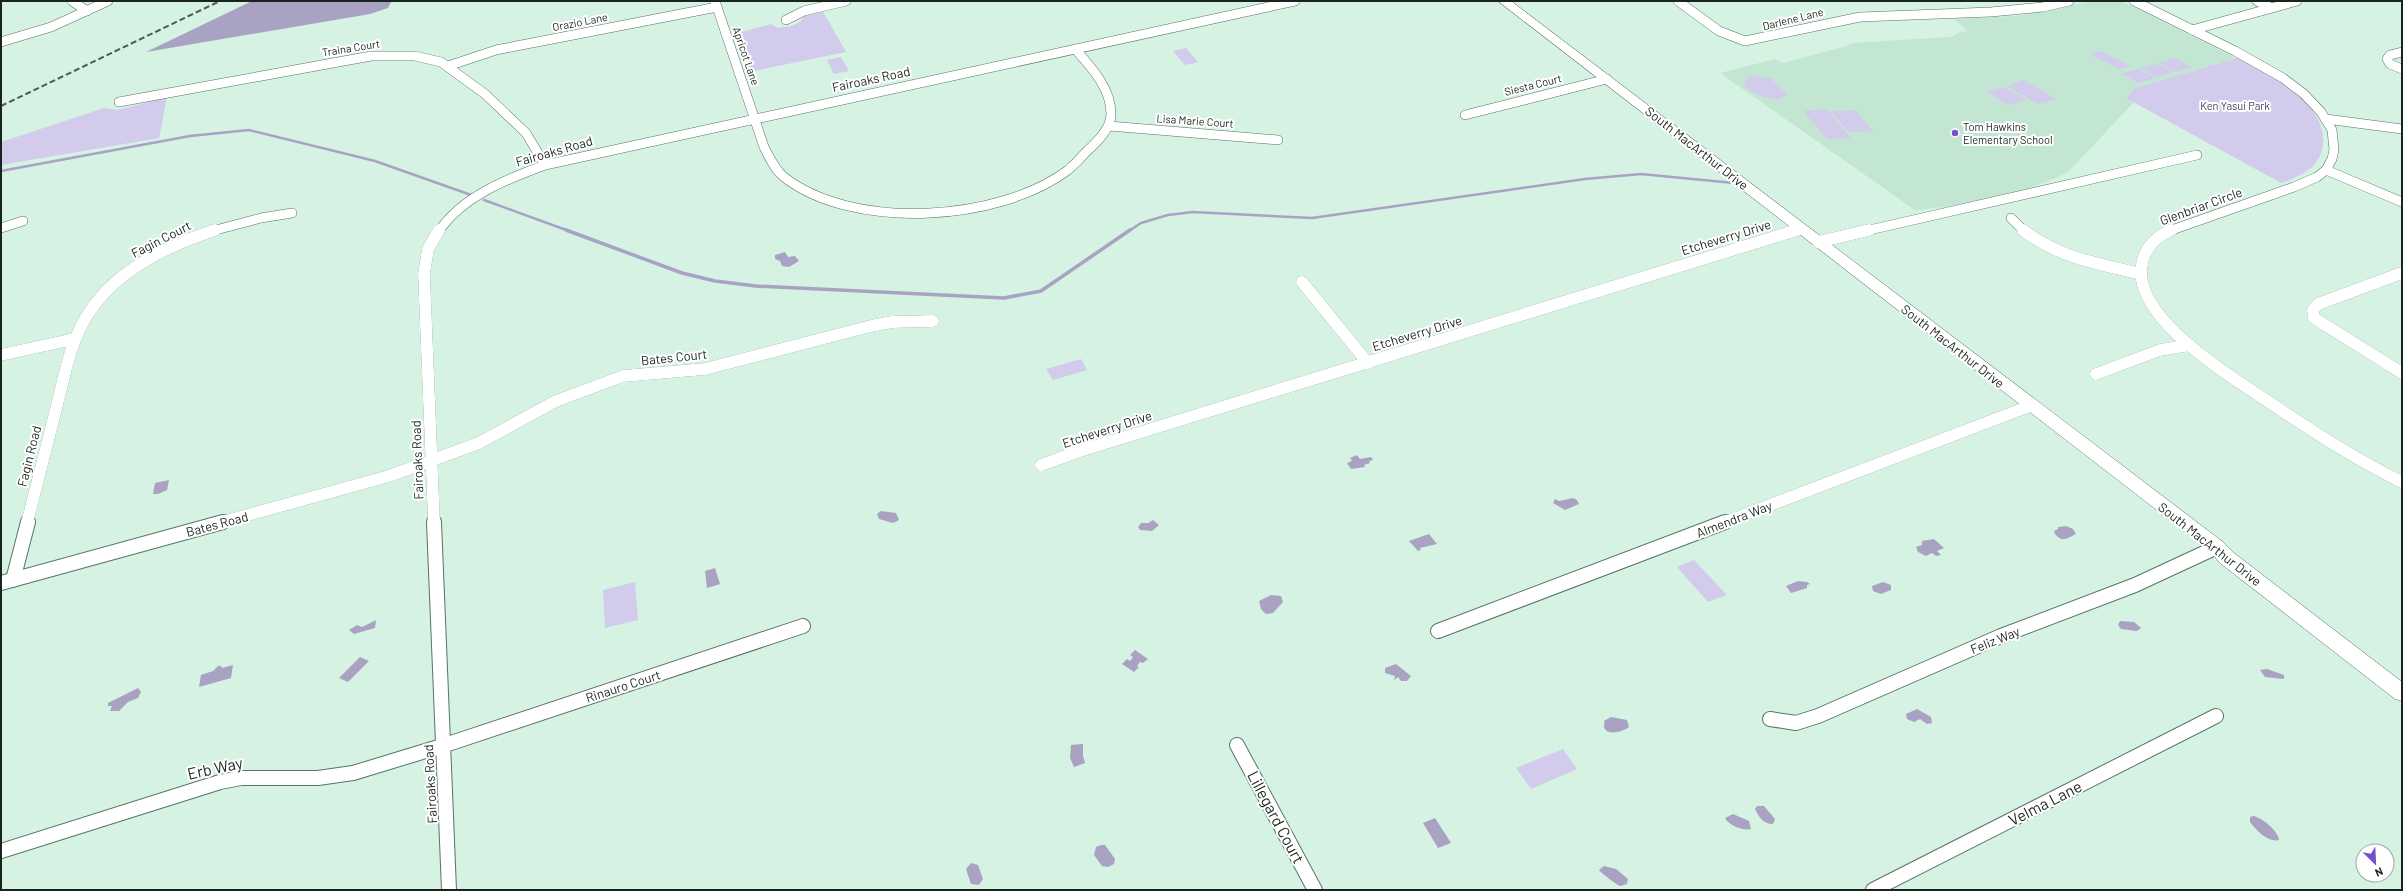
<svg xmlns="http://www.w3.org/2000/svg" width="2403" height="891" viewBox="0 0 2403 891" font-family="Barlow,sans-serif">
<rect width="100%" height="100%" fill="#d5f2e3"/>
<path fill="#c3e6d3" d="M2093,1H2121L2236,58L2135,88L2126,98L2134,102L2069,171L2056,178L2027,189L1953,206L1915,210L1720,73L1775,59L1783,63L1847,46L1852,43L1951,37L1960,32L1968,31L1954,19L2017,16Z"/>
<path fill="#d2cbec" d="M822,10L846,52L749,72L734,34L771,24L778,28L792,26L800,22L807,14Z
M1186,48L1198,62L1185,65L1173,51Z
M2101,51L2130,66L2119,69L2090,54Z
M841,57L849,71L834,74L827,60Z
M2240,57C2269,74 2327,104 2323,144C2321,167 2301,176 2281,183L2126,98L2135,88Z
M2175,58L2192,67L2175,72L2158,63Z
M2157,64L2173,72L2156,77L2140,68Z
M2138,69L2155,78L2138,83L2121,74Z
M1752,76L1774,79L1772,80L1788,95C1783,95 1783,99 1777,99C1768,100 1746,92 1744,83L1747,78Z
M2024,80L2056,99L2038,104L2006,86Z
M2004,87L2027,100L2009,105L1986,92Z
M167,97L159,138L1,165V142L104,108L118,110Z
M1827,109L1851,138L1827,139L1803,111Z
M1855,110L1873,131L1849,132L1830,111Z
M1081,359L1087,370L1053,380L1046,369Z
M1694,560L1727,595L1708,602L1677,567Z
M635,582L638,620L605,628L603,590Z
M1563,749L1577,769L1531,789L1516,768Z"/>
<path fill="#a9a2c3" d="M252,1H391V2L388,8L370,14L146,52Z
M785,252L788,257L795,256L799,261L789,267L782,266L780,261L775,259V255Z
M1357,455L1360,459L1371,457L1373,460L1369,461L1370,463L1364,465L1365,467L1351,469L1347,463L1352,461L1350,458Z
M169,480L167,490L158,494H153L155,483Z
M1573,498L1577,500L1579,504L1565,510L1553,503L1555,499L1559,501Z
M881,511L896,513L899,520L893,523L879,519L877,514Z
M1153,520L1159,525L1152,531L1140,530L1138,527L1141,523H1148Z
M2066,526L2073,529L2076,534C2071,536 2063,543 2057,536C2055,535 2055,533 2054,531L2058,529V527Z
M1429,534L1437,544L1420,548L1421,550L1418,551L1409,541Z
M1934,539L1944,548L1937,551L1941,555L1936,556L1932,553L1926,556L1918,552L1916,547L1922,545V541Z
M715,568L720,584L707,588L705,571Z
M1798,581L1807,582L1810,584L1807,585V588L1791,593L1786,586Z
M1883,582L1891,585V590L1881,594L1873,591L1872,586Z
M1271,595L1281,596L1283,602L1273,613L1266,614L1261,609L1259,601Z
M376,620L375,628L354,634L349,630L357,625L362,627Z
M2120,621L2134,622L2141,628L2137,631L2121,629L2118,625Z
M1135,650L1148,659L1143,663L1140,662L1137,666L1139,667L1134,672L1122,664L1127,659L1130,661L1133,657L1130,655Z
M360,657L369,661L348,682L339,678Z
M1396,664L1411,676L1407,681H1401L1398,677L1394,680L1395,676L1385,673V668Z
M233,665L231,678L199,687L201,675L213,671L218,666H221L222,668Z
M2267,669L2284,675V679L2265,677L2260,670Z
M138,688L141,692L138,698L128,702L119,711H110L112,706H108V703Z
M1917,709L1931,717L1932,723L1927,724L1920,719L1914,722L1907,719L1906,714Z
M1611,717L1627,720L1629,727C1624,731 1609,736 1605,729C1603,726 1605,724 1604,721Z
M1083,744V756L1085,763L1074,767L1070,758L1071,745Z
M1757,806H1764L1775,819L1773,824C1763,824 1759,817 1755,809Z
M1733,814L1749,821L1751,829C1743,831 1728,825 1725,818Z
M2253,816C2262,817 2279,832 2279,840C2268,843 2256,830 2250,822V817Z
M1435,818L1451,843L1438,848L1423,823Z
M1101,845H1105L1115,859L1114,864L1108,867L1102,866L1094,855L1096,847Z
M971,863L978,865L983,879L979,885L971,884L966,869Z
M1604,866L1616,869L1628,879L1627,884L1620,886C1617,885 1600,872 1599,870Z"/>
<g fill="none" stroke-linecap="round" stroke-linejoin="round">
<path stroke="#a9a2c3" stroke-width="2.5" d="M1,171L190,136L249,130L375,161L474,196
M484,200L569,231
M1129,231L1141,223L1168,215L1193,212L1312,218L1585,179L1641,174L1734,183"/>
<path stroke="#a9a2c3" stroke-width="3.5" d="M566,230L682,273L715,281L756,286L1004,298L1041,291L1130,230"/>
<defs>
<path id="street-far2" d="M72,1L87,11
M715,1L764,147C769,157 775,170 784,177C853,231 999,222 1068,170C1074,165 1080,159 1085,153C1096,143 1111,129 1111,114C1111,88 1091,67 1075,49
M1678,1L1719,31L1745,41L1860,17L1991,12L2043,7L2069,1
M2134,1L2235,51L2283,78L2304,94L2321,112L2332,130L2334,150L2332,159L2326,170L2317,177L2294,187L2169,231
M2257,1L2272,8
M786,20L804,11L846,1
M2192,30L2297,1
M1,42L51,27L108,1
M2402,52L2390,55L2387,59L2390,64L2402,69
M448,66L496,50L717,7
M119,102L371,56H415L441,62L485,94L526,133L545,165
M1465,115L1607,79
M2326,119L2402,129
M1109,126L1278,140
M2326,170L2402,202
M2011,218L2024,231
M1,228L23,221
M212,231L261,218L292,213
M439,231C463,196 507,179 545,165L1295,1
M1794,231L1801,229
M1865,231L2197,155"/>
<path id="street-far1" d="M2023,230C2056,257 2100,264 2141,274
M2171,230C2158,236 2147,245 2143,260C2126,315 2232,377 2269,402C2312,431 2355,459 2402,482
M1818,242L1869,230
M2402,273L2318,304L2313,310L2314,318L2402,373
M1302,282L1368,363
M1,355L74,339
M2096,374L2160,350L2190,345
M1041,465L1083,450L1797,230
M27,523C37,484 47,444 57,405C65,373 71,339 90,311C118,269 169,245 215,230
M219,523L389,476L479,443L556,401L623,376L705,369L871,326L892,322L933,321
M434,523L424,274L428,249L439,230
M1723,523L2030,406"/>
<path id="street" d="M434,522L449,890
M13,580L28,522
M1,583L223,522
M1438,631L1725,522
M1770,719L1796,723L1818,716L2001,636L2135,585L2217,547
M1237,745L1315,890
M1,851L220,782L241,778H318L353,773L442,746L803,626
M1873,890L2216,716"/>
<path id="secondary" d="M1498,1H1511L2223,542L2234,553L2402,682V701L2395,699L2220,563L2211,552Z"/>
</defs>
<use href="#street-far2" stroke="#597366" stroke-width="10"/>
<use href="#street-far1" stroke="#597366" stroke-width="12"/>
<use href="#street" stroke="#597366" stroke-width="16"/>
<use href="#secondary" stroke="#597366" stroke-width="1"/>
<use href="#street-far2" stroke="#fff" stroke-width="9"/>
<use href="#street-far1" stroke="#fff" stroke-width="12"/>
<use href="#street" stroke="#fff" stroke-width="14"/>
<use href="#secondary" fill="#fff" fill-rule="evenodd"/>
<path stroke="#4b5b53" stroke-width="2" stroke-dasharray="6 3" stroke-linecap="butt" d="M1,106L220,1"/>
</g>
<circle fill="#7850c9" stroke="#fff" stroke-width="1.5" cx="1955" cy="133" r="4"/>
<g text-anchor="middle" stroke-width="4" stroke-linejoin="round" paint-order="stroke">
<g font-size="11" fill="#19241e" stroke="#fff">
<text transform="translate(1793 19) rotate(-14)" y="4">Darlene Lane</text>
<text transform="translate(580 22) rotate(-11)" y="4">Orazio Lane</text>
<text transform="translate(351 48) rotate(-9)" y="4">Traina Court</text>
<text transform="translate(746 56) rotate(71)" y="4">Apricot Lane</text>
<text transform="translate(1533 85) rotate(-14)" y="4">Siesta Court</text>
<text transform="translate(1195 121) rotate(4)" y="4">Lisa Marie Court</text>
</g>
<g font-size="11" fill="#473b69" stroke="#fff">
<text x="2235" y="110">Ken Yasui Park</text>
</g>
<g font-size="11" fill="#19241e" stroke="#fff" text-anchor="start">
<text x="1963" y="131">Tom Hawkins<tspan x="1963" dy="13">Elementary School</tspan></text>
</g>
<g font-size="13" fill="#19241e" stroke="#fff">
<text transform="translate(871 79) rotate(-12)" y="5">Fairoaks Road</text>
<text transform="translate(1697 148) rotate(38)" y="5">South MacArthur Drive</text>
<text transform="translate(554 151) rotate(-16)" y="5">Fairoaks Road</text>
<text transform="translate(2201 206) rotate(-20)" y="5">Glenbriar Circle</text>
<text transform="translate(1726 237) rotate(-17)" y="5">Etcheverry Drive</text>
<text transform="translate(161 239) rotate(-27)" y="5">Fagin Court</text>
<text transform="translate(1417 333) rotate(-17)" y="5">Etcheverry Drive</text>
<text transform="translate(1953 346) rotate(38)" y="5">South MacArthur Drive</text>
<text transform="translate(674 357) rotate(-6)" y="5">Bates Court</text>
<text transform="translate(1107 429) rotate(-18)" y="5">Etcheverry Drive</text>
<text transform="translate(29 456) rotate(-76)" y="5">Fagin Road</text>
<text transform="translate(417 460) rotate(-92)" y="5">Fairoaks Road</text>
<text transform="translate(1734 519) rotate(-21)" y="5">Almendra Way</text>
<text transform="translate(217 524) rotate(-15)" y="5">Bates Road</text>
<text transform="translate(2210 544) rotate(38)" y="5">South MacArthur Drive</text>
<text transform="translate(1995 640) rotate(-22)" y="5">Feliz Way</text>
<text transform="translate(623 686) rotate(-18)" y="5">Rinauro Court</text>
<text transform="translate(430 784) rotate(-93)" y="5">Fairoaks Road</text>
</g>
<g font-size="16" fill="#19241e" stroke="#fff">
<text transform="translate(215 768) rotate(-12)" y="6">Erb Way</text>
<text transform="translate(2045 803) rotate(-27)" y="6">Velma Lane</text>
<text transform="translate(1276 817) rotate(62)" y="6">Lillegard Court</text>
</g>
</g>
<rect width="2403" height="891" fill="none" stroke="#19241e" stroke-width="4"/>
<g transform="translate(2375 863) rotate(156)"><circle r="19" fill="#ffffff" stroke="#a3a7a5"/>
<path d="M0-3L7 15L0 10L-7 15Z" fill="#7850c9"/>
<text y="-6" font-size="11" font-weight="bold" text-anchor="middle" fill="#19241e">N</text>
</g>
</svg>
